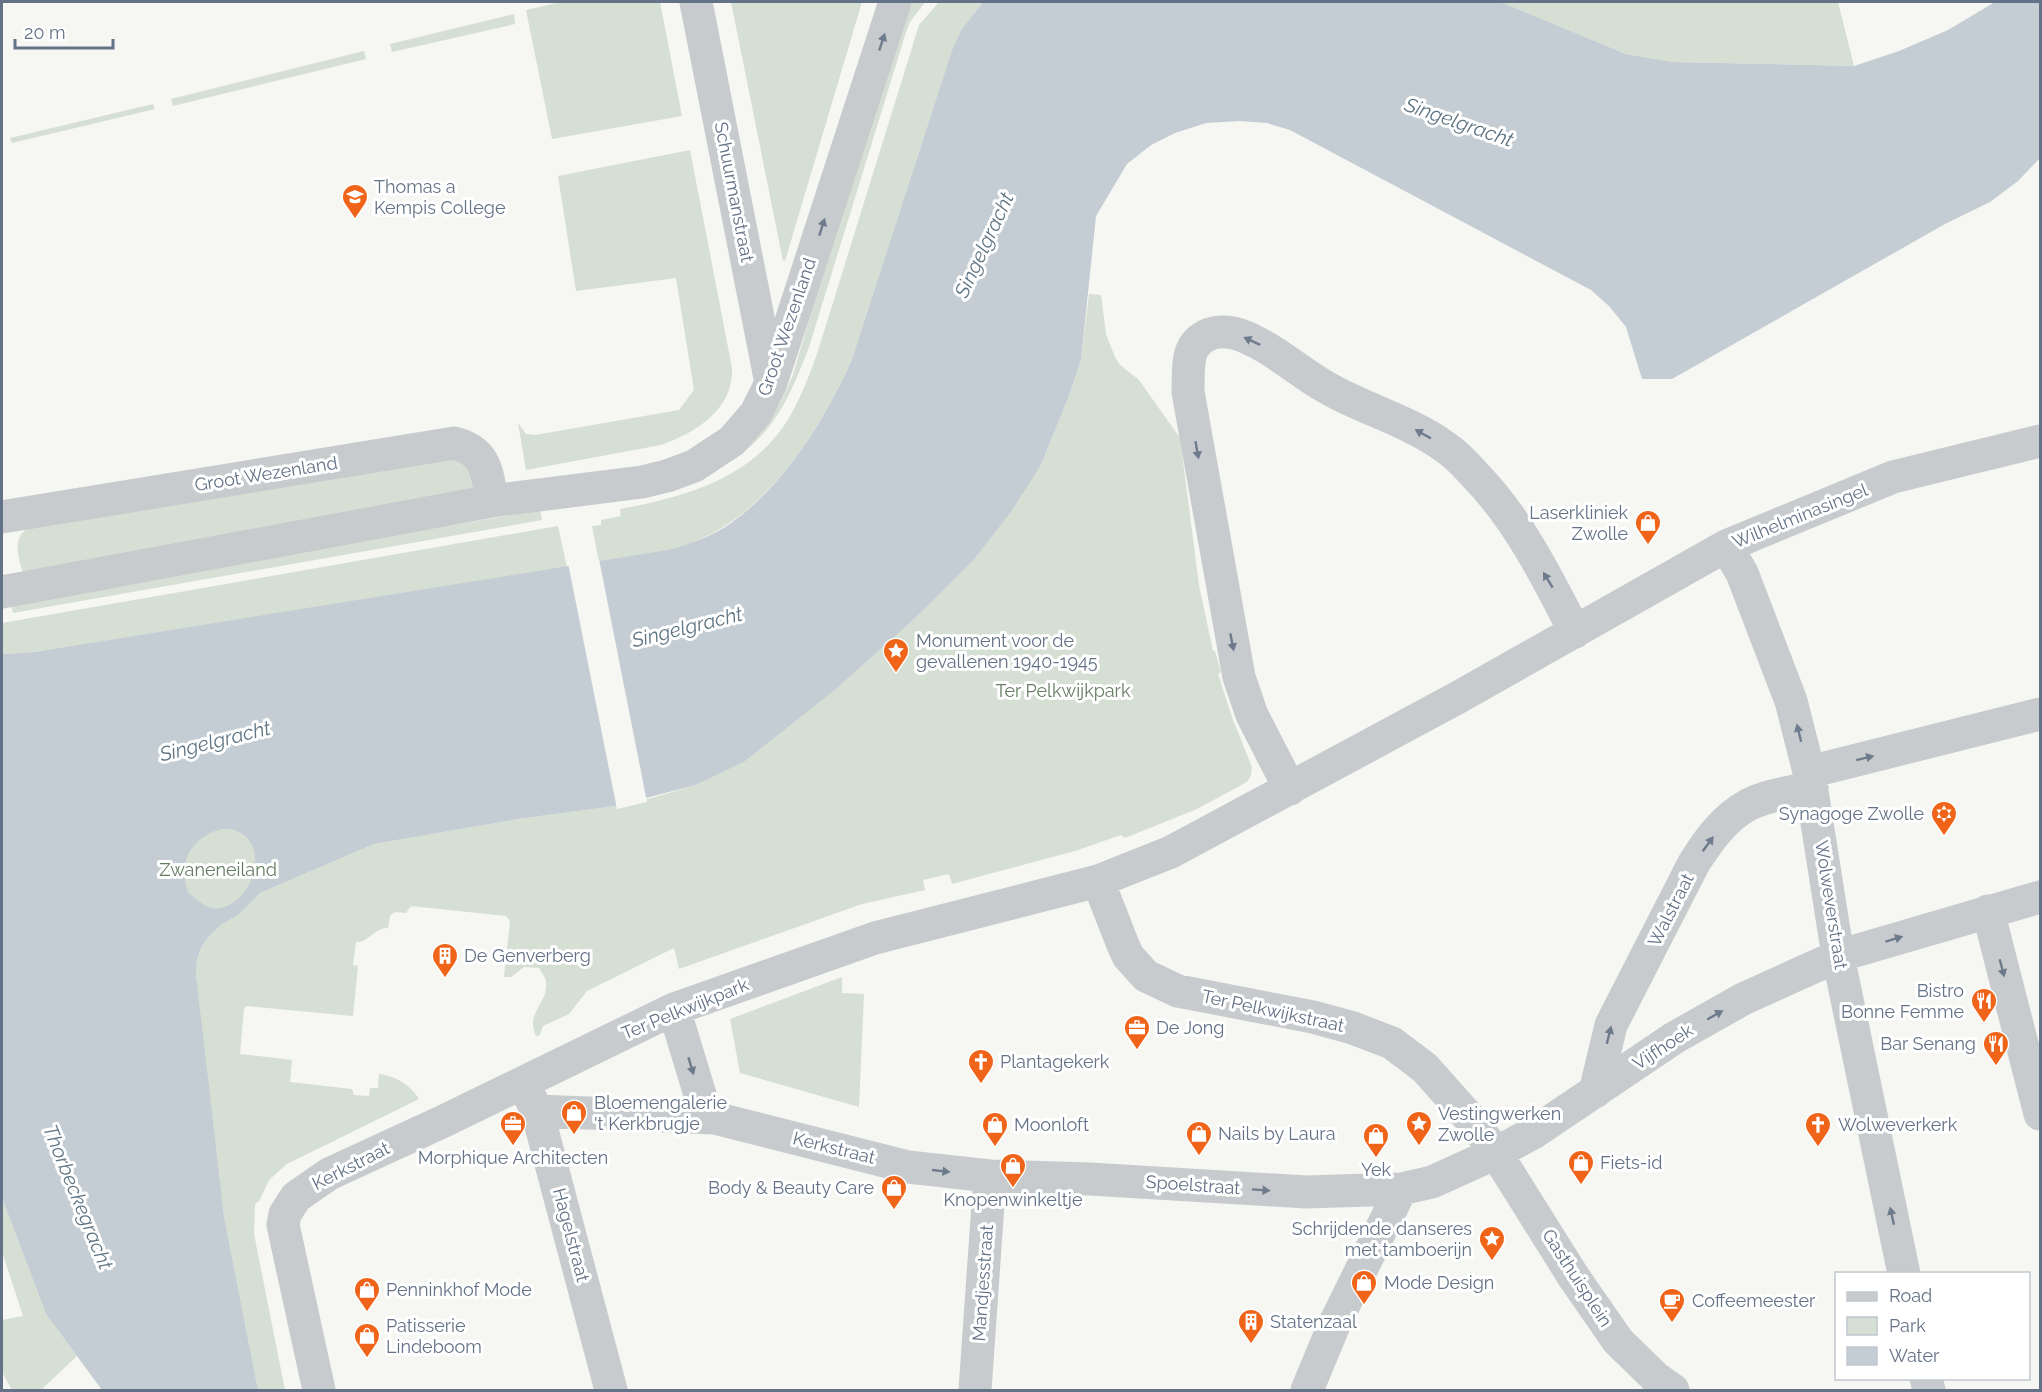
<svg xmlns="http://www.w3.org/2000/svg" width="2042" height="1392" viewBox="0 0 2042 1392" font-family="Raleway,sans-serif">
<rect width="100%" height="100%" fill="#f6f6f2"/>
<path fill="#d6dfd3" d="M561,2H660L682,116L552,139L526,10Z
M731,2H862L785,261H783Z
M905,2H925L910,22L907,29L809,347C790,396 775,434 728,463C760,437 778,413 793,375L895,23Z
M939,2H983L961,30L952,50L852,359C820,431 765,519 685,545C658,555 628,557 599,562L592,526L601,525V520L621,516L620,509C684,497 752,479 789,418C801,397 810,374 818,351L919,25Z
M1501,2H1838L1854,66L1672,62L1626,54Z
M514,14L515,24L392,52L390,44Z
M364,51L366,59L173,106L171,99Z
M153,104L155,109L12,143L10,138Z
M690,150L732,368C734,409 696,433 661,445L526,470L518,423L526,434L535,435L679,410L694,390L676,278L576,291L558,176Z
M1089,294L1101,295L1106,334L1115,357L1119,364L1139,380L1180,438L1199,585L1213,651H1215L1221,672L1218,674L1233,720L1252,767L1251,775L1247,782L1197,809L1125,838L1121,835L1075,851L952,884L949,874L923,880L925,890L862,904L679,969L674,948L587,991L569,1014L543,1026L540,1035L536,1036C525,1011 549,1004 546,981C545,977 541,971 539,968L524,967L511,977H504L510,921L506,916L411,906L406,913L395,912L390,916L388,928C373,928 369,943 356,942L353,965L358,966L353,1016L247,1006L244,1008L240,1054L292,1060L290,1082L352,1089L354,1095L369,1096L370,1088H378L379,1074C395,1076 411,1085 419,1099L287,1164L269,1180L259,1201L255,1204L254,1234L285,1390H258L224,1216L204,1056L196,975L197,959L202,946L208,936L222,924L237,916L260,893L374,844L518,819L615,806L648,799L696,785L744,762L835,690L911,622L973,561L1011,512L1040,467L1069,396L1081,360Z
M444,452L462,459L481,490L24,578C20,560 10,540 28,528Z
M540,510L542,520L13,613L11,604L99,586Z
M558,526L567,567L34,652L5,654L2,652V623Z
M222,828C226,829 232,829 236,831C276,847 246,913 213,908C204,906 196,899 189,893C176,864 192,836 222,828Z
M842,977V993L864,994L859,1107L740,1073L730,1019Z
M2,1198L46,1314L77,1356L42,1389L12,1390L2,1372V1320L23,1316L2,1252Z"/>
<path fill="#c3cdd3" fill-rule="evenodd" d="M983,2H1501L1626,54L1672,62L1854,66L1899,51L1948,30L1995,2H2040V158L2018,181L1990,202L1945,224L1672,379H1642L1626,327L1609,306L1591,290L1290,130L1267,123L1240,121L1206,123L1175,133L1151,145L1127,164L1096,216L1081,360L1069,396L1040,467L1011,512L973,561L911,622L835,690L744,762L696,785L615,806L518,819L374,844L260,893L237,916L222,924L208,937L202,946L197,959L196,975L224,1216L258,1390H102L46,1314L2,1198V652L5,654L34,652L668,550C690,544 713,536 731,523C785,485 826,418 852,359L952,50L961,30ZM222,829C226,829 232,829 236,831C276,847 246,913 213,908C204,906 196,899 189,893C176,864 192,836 222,829Z"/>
<path fill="#f6f6f2" d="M599,559L647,802L617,809L568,563Z"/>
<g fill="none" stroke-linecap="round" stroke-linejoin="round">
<path stroke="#c8cbce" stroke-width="33" d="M696,2L770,378
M2,517L454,443C487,451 487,473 492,501
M1726,546L1742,573L1791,701L1809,772L1838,956L1904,1274
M2,592L492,501L642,482L667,476L694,466L732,441L756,413L771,383L895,2
M1809,772L2040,714
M1290,789L1252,715L1239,677L1188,392C1189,369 1184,344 1210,334C1224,329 1241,334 1254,341C1281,354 1304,376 1331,390C1367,410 1411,422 1445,447C1456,454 1466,465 1475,475C1518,519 1547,577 1575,632
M1098,881L1123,945L1128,956L1146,976L1178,991L1313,1017L1353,1028L1392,1043L1425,1068L1473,1122L1496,1153L1573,1276L1618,1341L1656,1378L1673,1390
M1988,911L2040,1114
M674,1009L705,1111L715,1118L908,1167L990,1176L1090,1179L1306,1192L1401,1189L1432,1182L1496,1153L1533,1133L1674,1038L1743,999L1838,956L2040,897
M523,1083L537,1111L611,1390
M1595,1092L1611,1025L1694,863C1708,841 1724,818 1748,805C1767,795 1792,792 1812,787
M537,1111L715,1118
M1926,1378L1929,1390
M319,1390L283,1225L285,1214L296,1197L329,1174L444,1121L674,1009L875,938L1098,881L1171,852L1457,698L1726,546L1893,477L2040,441
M975,1390L990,1176
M1307,1390L1334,1325L1401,1189"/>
</g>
<defs><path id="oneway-solid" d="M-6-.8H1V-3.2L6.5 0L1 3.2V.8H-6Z" transform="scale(1.5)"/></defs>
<g fill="#6d7b8d">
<use href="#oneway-solid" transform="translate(882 42) rotate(-72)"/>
<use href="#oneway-solid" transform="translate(822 227) rotate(-72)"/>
<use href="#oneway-solid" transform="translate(1252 341) rotate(-155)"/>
<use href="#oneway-solid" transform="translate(1423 434) rotate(-151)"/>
<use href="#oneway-solid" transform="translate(1197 450) rotate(80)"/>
<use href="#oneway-solid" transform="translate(1548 580) rotate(-121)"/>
<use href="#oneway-solid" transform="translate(1232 642) rotate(79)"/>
<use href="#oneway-solid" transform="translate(1799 733) rotate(-104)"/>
<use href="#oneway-solid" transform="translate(1865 758) rotate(-14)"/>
<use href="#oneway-solid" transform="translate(1708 844) rotate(-54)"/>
<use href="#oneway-solid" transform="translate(1894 939) rotate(-17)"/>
<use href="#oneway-solid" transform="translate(2002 968) rotate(75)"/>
<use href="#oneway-solid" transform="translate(1715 1015) rotate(-30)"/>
<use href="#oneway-solid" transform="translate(1609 1035) rotate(-76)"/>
<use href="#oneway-solid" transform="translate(691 1066) rotate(73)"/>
<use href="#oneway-solid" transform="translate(941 1171) rotate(6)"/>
<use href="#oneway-solid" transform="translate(1261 1190) rotate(4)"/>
<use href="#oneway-solid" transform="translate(1892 1216) rotate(-102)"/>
</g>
<defs>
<symbol id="school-pin" viewBox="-11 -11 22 30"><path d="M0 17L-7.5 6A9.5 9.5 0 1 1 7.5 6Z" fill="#f06419" stroke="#fff"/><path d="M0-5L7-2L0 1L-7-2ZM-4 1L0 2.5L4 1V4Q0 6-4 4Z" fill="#fff"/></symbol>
<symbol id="shop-pin" viewBox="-11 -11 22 30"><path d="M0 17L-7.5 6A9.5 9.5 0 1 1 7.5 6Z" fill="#f06419" stroke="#fff"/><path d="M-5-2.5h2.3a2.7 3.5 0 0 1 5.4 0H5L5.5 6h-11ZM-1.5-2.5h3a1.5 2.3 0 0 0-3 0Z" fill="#fff"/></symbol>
<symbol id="sight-pin" viewBox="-11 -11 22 30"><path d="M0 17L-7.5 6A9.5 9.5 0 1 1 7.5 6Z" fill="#f06419" stroke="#fff"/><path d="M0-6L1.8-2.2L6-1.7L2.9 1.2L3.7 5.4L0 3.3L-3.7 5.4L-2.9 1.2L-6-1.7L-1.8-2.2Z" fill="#fff"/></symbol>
<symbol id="synagogue-pin" viewBox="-11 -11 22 30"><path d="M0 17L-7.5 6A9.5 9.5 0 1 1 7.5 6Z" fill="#f06419" stroke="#fff"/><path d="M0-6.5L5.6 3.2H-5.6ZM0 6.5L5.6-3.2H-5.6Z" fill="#fff"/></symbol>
<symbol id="building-pin" viewBox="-11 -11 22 30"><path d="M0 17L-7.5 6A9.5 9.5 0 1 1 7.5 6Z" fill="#f06419" stroke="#fff"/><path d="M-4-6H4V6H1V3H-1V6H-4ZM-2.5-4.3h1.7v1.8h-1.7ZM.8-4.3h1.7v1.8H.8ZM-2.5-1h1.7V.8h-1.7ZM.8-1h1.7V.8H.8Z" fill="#fff"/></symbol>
<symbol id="restaurant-pin" viewBox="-11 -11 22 30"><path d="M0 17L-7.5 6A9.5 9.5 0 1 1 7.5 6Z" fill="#f06419" stroke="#fff"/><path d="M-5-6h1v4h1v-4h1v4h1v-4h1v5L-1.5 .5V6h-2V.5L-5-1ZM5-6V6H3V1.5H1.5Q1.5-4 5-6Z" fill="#fff"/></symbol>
<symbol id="office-pin" viewBox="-11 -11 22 30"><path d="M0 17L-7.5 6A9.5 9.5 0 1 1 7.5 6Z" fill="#f06419" stroke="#fff"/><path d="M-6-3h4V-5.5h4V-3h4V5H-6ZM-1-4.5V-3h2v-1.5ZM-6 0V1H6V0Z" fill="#fff"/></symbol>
<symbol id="church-pin" viewBox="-11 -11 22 30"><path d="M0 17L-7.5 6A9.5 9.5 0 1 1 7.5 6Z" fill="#f06419" stroke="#fff"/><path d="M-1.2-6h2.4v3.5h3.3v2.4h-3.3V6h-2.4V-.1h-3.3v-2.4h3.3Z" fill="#fff"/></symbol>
<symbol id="cafe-pin" viewBox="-11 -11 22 30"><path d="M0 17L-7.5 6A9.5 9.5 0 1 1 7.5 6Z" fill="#f06419" stroke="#fff"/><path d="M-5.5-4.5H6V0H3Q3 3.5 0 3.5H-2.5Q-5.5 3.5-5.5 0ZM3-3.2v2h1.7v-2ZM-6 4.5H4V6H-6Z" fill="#fff"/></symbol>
</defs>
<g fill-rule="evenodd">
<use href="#school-pin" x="340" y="182" width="30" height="40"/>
<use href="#shop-pin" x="1633" y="508" width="30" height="40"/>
<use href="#sight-pin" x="881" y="636" width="30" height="40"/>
<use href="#synagogue-pin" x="1929" y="799" width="30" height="40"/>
<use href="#building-pin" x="430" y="941" width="30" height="40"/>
<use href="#restaurant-pin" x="1969" y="986" width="30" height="40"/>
<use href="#office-pin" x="1122" y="1013" width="30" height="40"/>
<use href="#restaurant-pin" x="1981" y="1029" width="30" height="40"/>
<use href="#church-pin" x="966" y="1047" width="30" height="40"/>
<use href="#shop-pin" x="559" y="1098" width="30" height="40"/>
<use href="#office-pin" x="498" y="1109" width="30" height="40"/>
<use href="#sight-pin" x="1404" y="1109" width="30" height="40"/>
<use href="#shop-pin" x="980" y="1110" width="30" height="40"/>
<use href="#church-pin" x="1803" y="1110" width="30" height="40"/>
<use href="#shop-pin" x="1184" y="1119" width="30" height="40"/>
<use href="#shop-pin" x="1361" y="1121" width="30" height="40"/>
<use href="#shop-pin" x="1566" y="1148" width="30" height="40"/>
<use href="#shop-pin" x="998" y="1151" width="30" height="40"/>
<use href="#shop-pin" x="879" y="1173" width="30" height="40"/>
<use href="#sight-pin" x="1477" y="1224" width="30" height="40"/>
<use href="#shop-pin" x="1349" y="1268" width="30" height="40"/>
<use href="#shop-pin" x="352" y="1275" width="30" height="40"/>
<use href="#cafe-pin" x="1657" y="1286" width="30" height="40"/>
<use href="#building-pin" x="1236" y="1307" width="30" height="40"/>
<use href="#shop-pin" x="352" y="1321" width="30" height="40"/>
</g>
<g text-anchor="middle" stroke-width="6" stroke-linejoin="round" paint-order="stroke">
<g font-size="18" fill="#637286" stroke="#fff" text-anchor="start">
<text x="374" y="193">Thomas a<tspan x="374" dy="21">Kempis College</tspan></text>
<text x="1628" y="519" text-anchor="end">Laserkliniek<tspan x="1628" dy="21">Zwolle</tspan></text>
<text x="916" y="647">Monument voor de<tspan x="916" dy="21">gevallenen 1940-1945</tspan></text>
<text x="1924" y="820" text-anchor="end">Synagoge Zwolle</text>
<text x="464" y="962">De Genverberg</text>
<text x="1964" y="997" text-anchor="end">Bistro<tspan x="1964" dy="21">Bonne Femme</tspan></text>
<text x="1156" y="1034">De Jong</text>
<text x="1976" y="1050" text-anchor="end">Bar Senang</text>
<text x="1000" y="1068">Plantagekerk</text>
<text x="594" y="1109">Bloemengalerie<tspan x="594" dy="21">'t Kerkbrugje</tspan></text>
<text x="1438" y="1120">Vestingwerken<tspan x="1438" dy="21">Zwolle</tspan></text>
<text x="1014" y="1131">Moonloft</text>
<text x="1838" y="1131">Wolweverkerk</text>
<text x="1218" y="1140">Nails by Laura</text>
<text x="513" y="1164" text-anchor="middle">Morphique Architecten</text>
<text x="1600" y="1169">Fiets-id</text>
<text x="1376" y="1176" text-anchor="middle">Yek</text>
<text x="874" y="1194" text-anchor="end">Body &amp; Beauty Care</text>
<text x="1013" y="1206" text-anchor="middle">Knopenwinkeltje</text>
<text x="1472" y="1235" text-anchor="end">Schrijdende danseres<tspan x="1472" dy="21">met tamboerijn</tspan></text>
<text x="1384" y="1289">Mode Design</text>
<text x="386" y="1296">Penninkhof Mode</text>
<text x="1692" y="1307">Coffeemeester</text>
<text x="1270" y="1328">Statenzaal</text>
<text x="386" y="1332">Patisserie<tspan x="386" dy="21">Lindeboom</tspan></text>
</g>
<g font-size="18" fill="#637286" stroke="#fff">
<text transform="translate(734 192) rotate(79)" y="6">Schuurmanstraat</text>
<text transform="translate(787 327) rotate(-71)" y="6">Groot Wezenland</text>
<text transform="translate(266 474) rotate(-9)" y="6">Groot Wezenland</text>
<text transform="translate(1800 516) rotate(-22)" y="6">Wilhelminasingel</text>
<text transform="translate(1831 905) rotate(81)" y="6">Wolweverstraat</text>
<text transform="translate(1671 910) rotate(-63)" y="6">Walstraat</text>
<text transform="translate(685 1009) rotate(-22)" y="6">Ter Pelkwijkpark</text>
<text transform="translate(1273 1011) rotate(12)" y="6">Ter Pelkwijkstraat</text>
<text transform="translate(1663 1047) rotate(-33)" y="6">Vijfhoek</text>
<text transform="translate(834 1148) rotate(14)" y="6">Kerkstraat</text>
<text transform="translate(351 1166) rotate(-27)" y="6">Kerkstraat</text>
<text transform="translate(1193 1185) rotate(4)" y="6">Spoelstraat</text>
<text transform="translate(571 1235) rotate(75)" y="6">Hagelstraat</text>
<text transform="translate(1577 1278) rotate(57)" y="6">Gasthuisplein</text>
<text transform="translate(983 1283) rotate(-86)" y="6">Mandjesstraat</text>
</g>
<g font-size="18" fill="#657d62" stroke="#fff">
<text x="1063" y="697">Ter Pelkwijkpark</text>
<text x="218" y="876">Zwaneneiland</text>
</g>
<g font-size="20" font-style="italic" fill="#5f7583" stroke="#fff">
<text transform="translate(1459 122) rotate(19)" y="7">Singelgracht</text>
<text transform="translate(984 245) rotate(-65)" y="7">Singelgracht</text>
<text transform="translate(687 627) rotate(-14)" y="7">Singelgracht</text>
<text transform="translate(215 741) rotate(-14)" y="7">Singelgracht</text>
<text transform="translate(78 1197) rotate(68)" y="7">Thorbeckegracht</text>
</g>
</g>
<rect width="2042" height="1392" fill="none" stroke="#637286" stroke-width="6"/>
<rect x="1835" y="1272" width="195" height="108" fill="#ffffff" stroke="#c1c7cf" stroke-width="1.5"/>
<rect x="1847" y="1292" width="30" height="9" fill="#c8cbce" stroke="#c1c7cf" stroke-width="1.5"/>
<text x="1889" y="1302" font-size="18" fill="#637286">Road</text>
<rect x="1847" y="1317" width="30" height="18" fill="#d6dfd3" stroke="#c1c7cf" stroke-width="1.5"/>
<text x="1889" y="1332" font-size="18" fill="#637286">Park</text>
<rect x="1847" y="1347" width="30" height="18" fill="#c3cdd3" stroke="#c1c7cf" stroke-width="1.5"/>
<text x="1889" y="1362" font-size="18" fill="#637286">Water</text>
<path d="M15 39v9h98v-9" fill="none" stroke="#637286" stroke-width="3"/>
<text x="24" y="39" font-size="18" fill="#637286" stroke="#ffffff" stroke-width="4.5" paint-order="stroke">20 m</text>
</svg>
